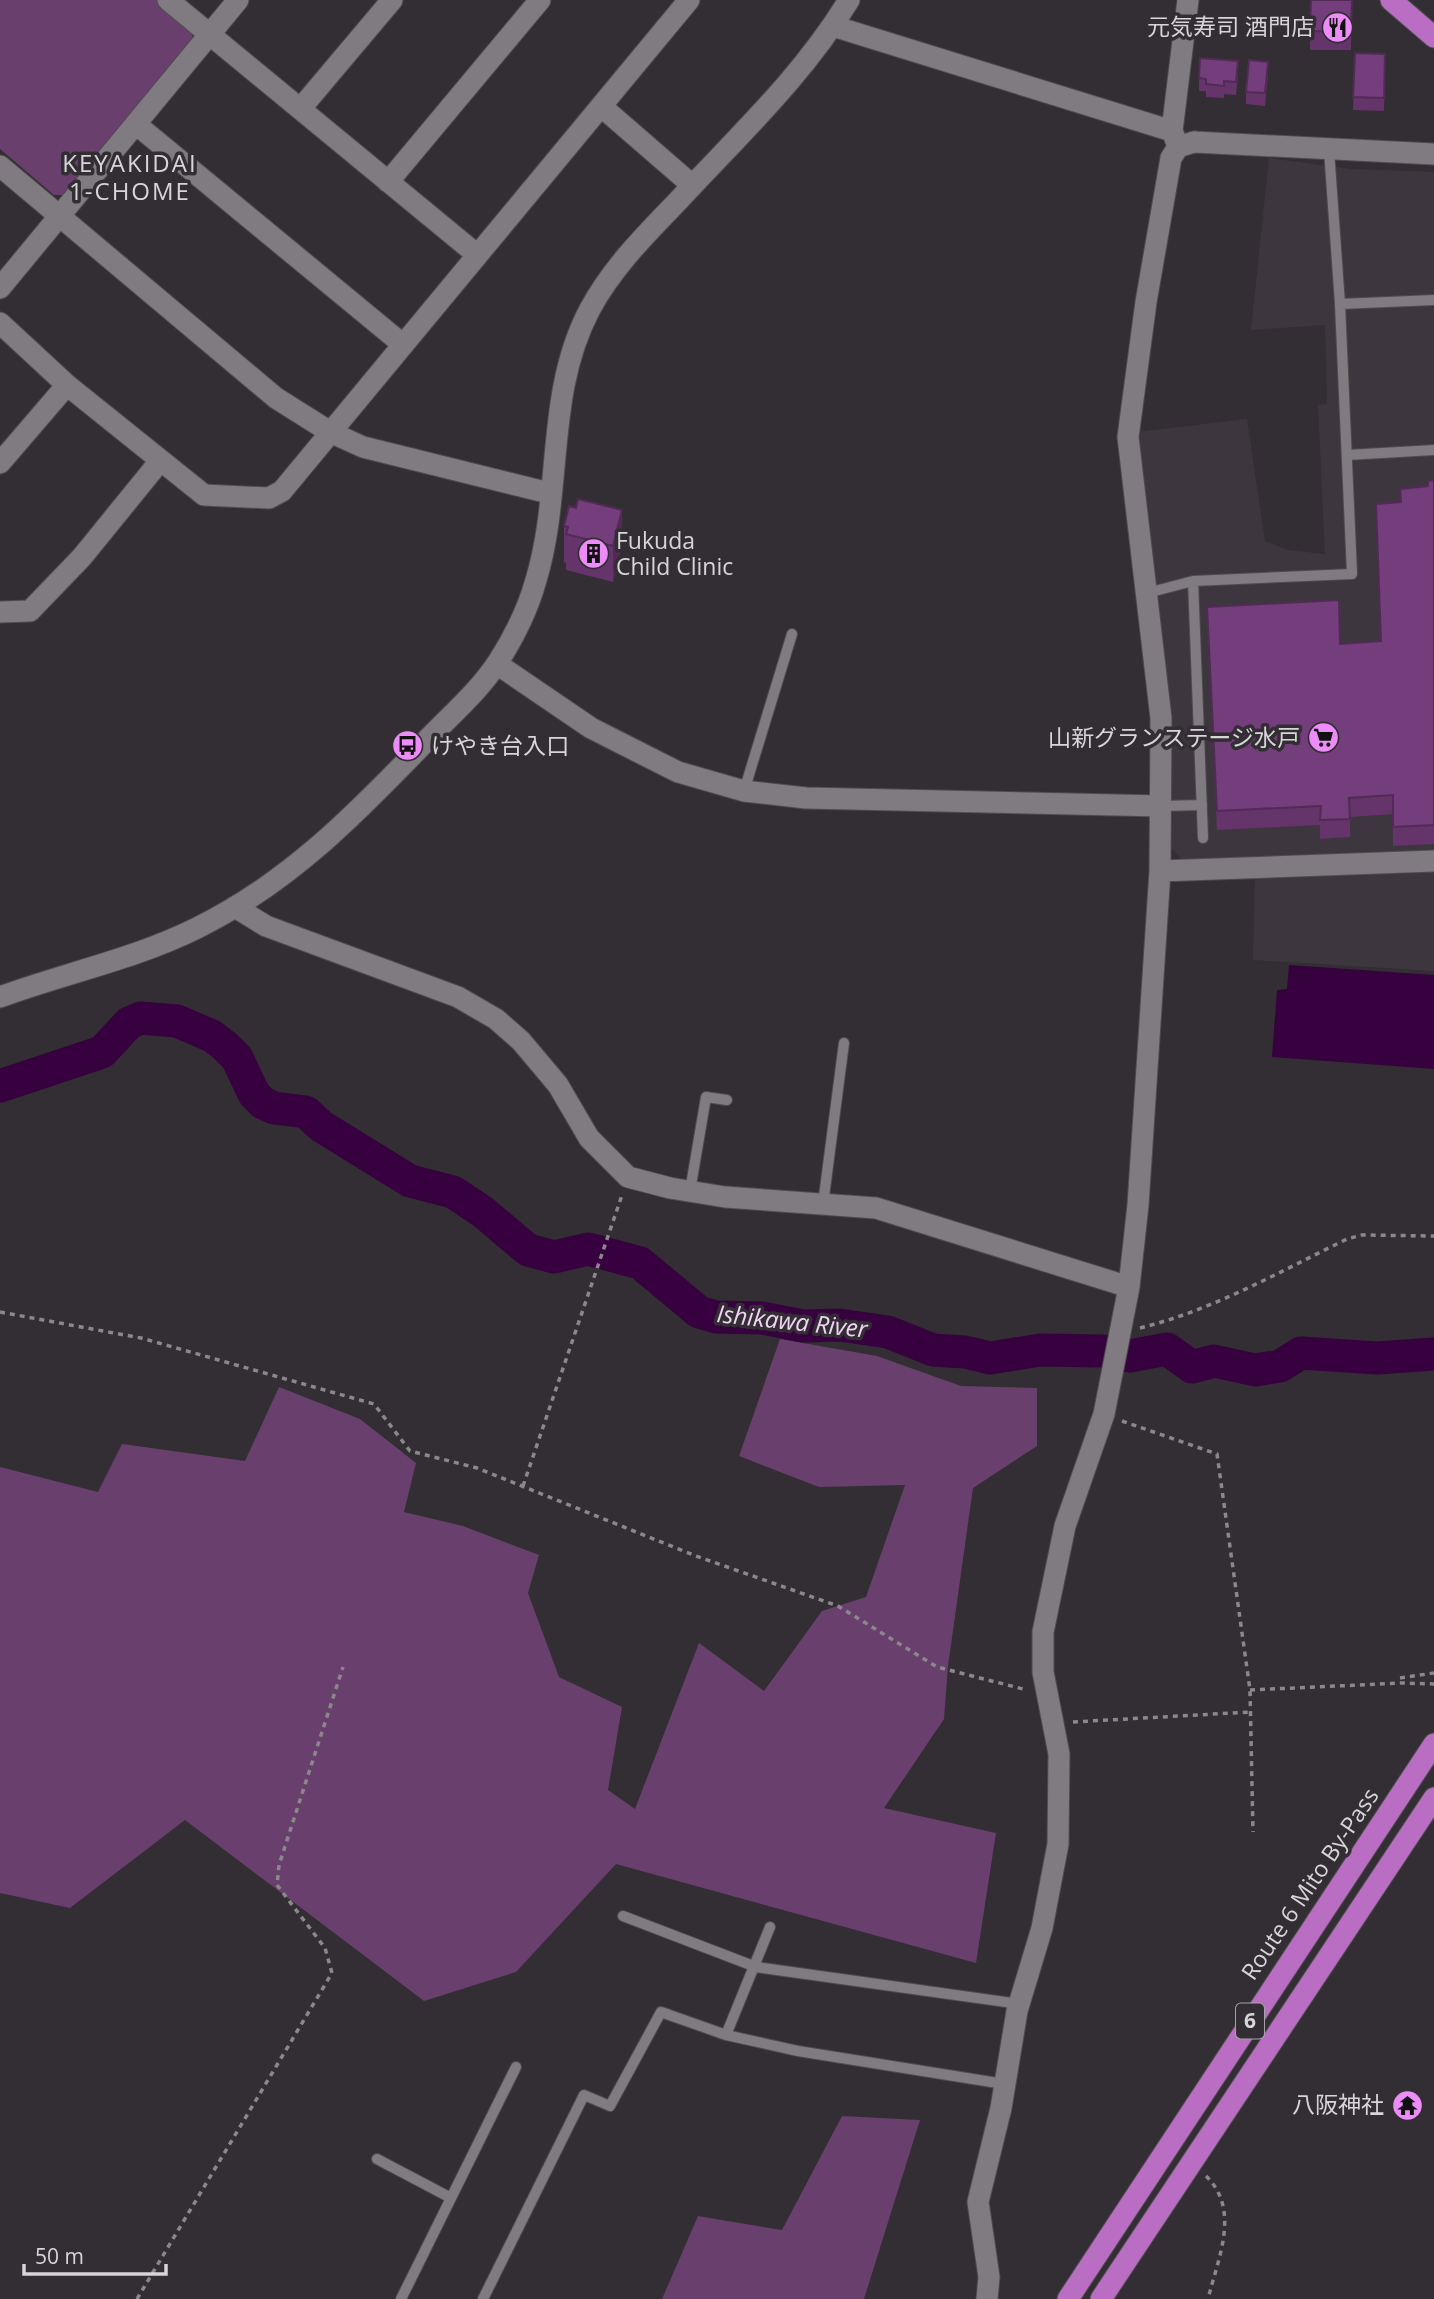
<svg xmlns="http://www.w3.org/2000/svg" width="1434" height="2299" viewBox="0 0 1434 2299" font-family="'Open Sans','Noto Sans JP',sans-serif">
<rect width="100%" height="100%" fill="#322e33"/>
<path fill="#3e363f" d="M1269,158L1351,169L1434,172V971L1253,960L1255,861L1186,865L1168,844L1172,788L1171,709L1137,432L1247,419L1265,541L1288,550L1325,554L1318,405L1327,404L1325,325L1251,330Z"/>
<path fill="#693f6e" d="M0,0H158L190,26L194,43L66,195H54L0,149Z
M780,1339L877,1356L961,1386L1037,1388V1446L973,1488L948,1666L944,1719L884,1808L996,1833L976,1963L616,1864L516,1972L424,2001L185,1820L70,1908L0,1893V1467L98,1492L122,1444L245,1461L279,1387L360,1419L416,1463L404,1512L463,1526L539,1555L528,1593L559,1677L622,1707L608,1790L635,1809L699,1643L764,1691L822,1611L866,1597L905,1485L819,1487L739,1456Z
M842,2116L920,2120L864,2299H662L698,2216L782,2230Z"/>
<path fill="#37003e" d="M1289,965L1434,975V1069L1272,1057L1277,990L1287,989Z"/>
<g fill="none" stroke-linecap="round" stroke-linejoin="round">
<path stroke="#37003e" stroke-width="33" d="M0,1086L102,1052L129,1023L141,1018L177,1021L212,1036L225,1046L237,1058L254,1094L263,1103L274,1108L306,1112L321,1126L410,1181L453,1192L483,1212L528,1250L554,1257L588,1249L640,1263L699,1312L716,1317L762,1318L803,1326L839,1325L888,1332L933,1350L965,1352L990,1358L1040,1350L1102,1351L1130,1356L1167,1349L1192,1367L1214,1361L1255,1370L1280,1366L1301,1353L1377,1358L1434,1354"/>
<defs>
<path id="lane" d="M1340,304L1434,300
M1347,455L1434,450
M1193,581L1203,838
M1147,593L1193,581L1352,574L1340,304L1329,150
M744,791L792,634
M1162,806L1202,805
M690,1191L706,1097L727,1100
M823,1204L844,1043
M623,1916L756,1967L1020,2004
M726,2035L798,2051L1004,2084
M377,2159L451,2198
M401,2299L516,2067
M483,2299L584,2095L610,2106L661,2012L726,2035L770,1927"/>
<path id="street" d="M168,0L475,253
M833,26L1172,131
M602,107L692,185
M301,108L392,0
M137,125L401,343
M1176,141L1172,131L1188,0
M388,182L540,0
M0,288L238,0
M0,323L67,385L204,495L269,498L282,491L689,0
M0,463L67,385
M0,612L30,611L82,557L160,461
M497,664L591,728L678,772L744,791L806,798L1162,806
M1160,871L1434,861
M235,907L266,926L458,997L496,1019L521,1041L558,1085L589,1138L628,1177L670,1188L725,1197L876,1208L1129,1287
M987,2299L989,2277L978,2202L1001,2108L1017,2011L1042,1928L1058,1844L1059,1754L1043,1672V1632L1065,1526L1104,1414L1129,1287L1138,1205L1160,871L1161,718L1128,437L1146,302L1171,158L1178,147L1194,142"/>
<path id="secondary" d="M1194,142L1434,154
M0,166L276,398L330,432L363,447L549,493
M0,997C65,973 135,959 197,928C289,883 358,812 428,739C451,715 479,691 498,662C514,637 528,609 536,580C563,491 545,393 590,309C612,268 646,234 678,201C739,135 802,77 849,0"/>
<path id="highway" d="M1391,0L1434,37
M1068,2299L1434,1744
M1101,2299L1434,1798"/>
</defs>
<use href="#lane" stroke="#4f4b4f" stroke-width="12"/>
<use href="#street" stroke="#4f4b4f" stroke-width="23"/>
<use href="#secondary" stroke="#4f4b4f" stroke-width="23"/>
<use href="#highway" stroke="#4f4b4f" stroke-width="23"/>
<path stroke="#8b888c" stroke-width="3.5" stroke-dasharray="5 5" stroke-linecap="butt" d="M0,1312L141,1338L374,1404L410,1451L477,1468L696,1556L838,1606L937,1667L1027,1690
M1140,1328C1213,1310 1279,1272 1347,1239L1362,1235L1434,1236
M1122,1421L1217,1454L1250,1690L1253,1832
M523,1486L622,1195
M1400,1678L1434,1673
M1250,1690L1402,1683L1434,1684
M1073,1722L1250,1712
M1206,2176C1241,2210 1218,2258 1208,2299
M137,2299L332,1973L325,1948L277,1885L279,1865L343,1667"/>
<use href="#lane" stroke="#807b80" stroke-width="10"/>
<use href="#street" stroke="#807b80" stroke-width="21"/>
<use href="#secondary" stroke="#807b80" stroke-width="21"/>
<use href="#highway" stroke="#b96dc3" stroke-width="21"/>
</g>
<path fill="#64346a" d="M1352,0L1351,50H1310V31Z
M1355,53L1385,66L1384,111L1353,110Z
M1238,74L1236,95L1224,94V98L1206,97V91H1199V78Z
M1268,74L1265,106L1246,104V92Z
M1434,480V844L1393,846V814L1350,817V837L1320,839V825L1217,830L1207,607L1340,644L1381,641L1376,504L1400,502V489L1428,486Z
M564,526L622,546L613,582L566,570V563L564,562Z"/>
<path fill="#512b56" d="M622,510V546L613,582V546Z"/>
<path fill="#743d7b" stroke="#512b56" stroke-width="2" d="M1311,0H1352L1351,32L1310,31Z
M1355,53L1385,54L1384,98L1353,97Z
M1200,58L1238,61L1236,82L1224,81V86L1206,84V79L1199,78Z
M1249,60L1268,62L1265,93L1246,92Z
M1434,480V825L1393,827V795L1349,798L1350,819L1320,820L1321,806L1217,811L1207,607L1339,600L1340,644L1381,641L1376,504L1401,502L1400,489L1428,486V481Z
M578,499L622,510L613,546L566,534L568,527L564,526L569,506L576,508Z"/>
<defs>
<symbol id="restaurant-disc" viewBox="-11 -11 22 22"><circle r="9.5" fill="#ed8cf9" stroke="#322e33"/><path d="M-5-6h1v4h1v-4h1v4h1v-4h1v5L-1.5 .5V6h-2V.5L-5-1ZM5-6V6H3V1.5H1.5Q1.5-4 5-6Z" fill="#111"/></symbol>
<symbol id="building-disc" viewBox="-11 -11 22 22"><circle r="9.5" fill="#ed8cf9" stroke="#322e33"/><path d="M-4-6H4V6H1V3H-1V6H-4ZM-2.5-4.3h1.7v1.8h-1.7ZM.8-4.3h1.7v1.8H.8ZM-2.5-1h1.7V.8h-1.7ZM.8-1h1.7V.8H.8Z" fill="#111"/></symbol>
<symbol id="supermarket-disc" viewBox="-11 -11 22 22"><circle r="9.5" fill="#ed8cf9" stroke="#322e33"/><path d="M-6-5.5h2.5l.6 2H6L4.5 2H-2.5L-4.4-4H-6ZM-1.5 3.2a1.3 1.3 0 1 0 .1 0ZM3 3.2a1.3 1.3 0 1 0 .1 0Z" fill="#111"/></symbol>
<symbol id="bus-disc" viewBox="-11 -11 22 22"><circle r="9.5" fill="#ed8cf9" stroke="#322e33"/><path d="M-5-6H5V4H4V6H2V4H-2V6H-4V4H-5ZM-3.5-4V0h7V-4ZM-3.5 1.2v1.5H-2V1.2ZM2 1.2v1.5H3.5V1.2Z" fill="#111"/></symbol>
<symbol id="temple-disc" viewBox="-11 -11 22 22"><circle r="9.5" fill="#ed8cf9" stroke="#322e33"/><path d="M0-6L5-2H3V0L6.5 2.5H4V6H1.5V3h-3V6H-4V2.5H-6.5L-3 0V-2H-5Z" fill="#111"/></symbol>
</defs>
<g fill-rule="evenodd">
<use href="#restaurant-disc" x="1320" y="10" width="35" height="35"/>
<use href="#building-disc" x="576" y="536" width="35" height="35"/>
<use href="#supermarket-disc" x="1306" y="720" width="35" height="35"/>
<use href="#bus-disc" x="390" y="728" width="35" height="35"/>
<use href="#temple-disc" x="1390" y="2088" width="35" height="35"/>
</g>
<g text-anchor="middle" stroke-width="7" stroke-linejoin="round" paint-order="stroke">
<rect fill="#322e33" stroke="#a6a3a6" stroke-width="2" x="1236" y="2003.5" width="28" height="35" rx="5"/>
<g font-size="21" font-weight="bold" fill="#d7d5d8">
<text x="1250" y="2028">6</text>
</g>
<g font-size="23" fill="#d7d5d8" stroke="#322e33" text-anchor="end">
<text x="1314" y="35">元気寿司 酒門店</text>
<text x="616" y="549" text-anchor="start">Fukuda<tspan x="616" dy="26">Child Clinic</tspan></text>
<text x="1300" y="746">山新グランステージ水戸</text>
<text x="431" y="754" text-anchor="start">けやき台入口</text>
<text x="1384" y="2113">八阪神社</text>
</g>
<g font-size="23" fill="#d7d5d8" stroke="#322e33">
<text transform="translate(1310 1884) rotate(-56)" y="8">Route 6 Mito By-Pass</text>
</g>
<g font-size="24" letter-spacing="2" fill="#d7d5d8" stroke="#322e33">
<text x="130" y="172">KEYAKIDAI<tspan x="130" dy="28">1-CHOME</tspan></text>
</g>
<g font-size="24" font-style="italic" fill="#f2d3f6" stroke="#322e33">
<text transform="translate(792 1322) rotate(6)" y="8">Ishikawa River</text>
</g>
</g>
<path d="M24 2264v10h142v-10" fill="none" stroke="#d7d5d8" stroke-width="3.5"/>
<text x="35" y="2264" font-size="21" fill="#d7d5d8" stroke="#322e33" stroke-width="5" paint-order="stroke">50 m</text>
</svg>
